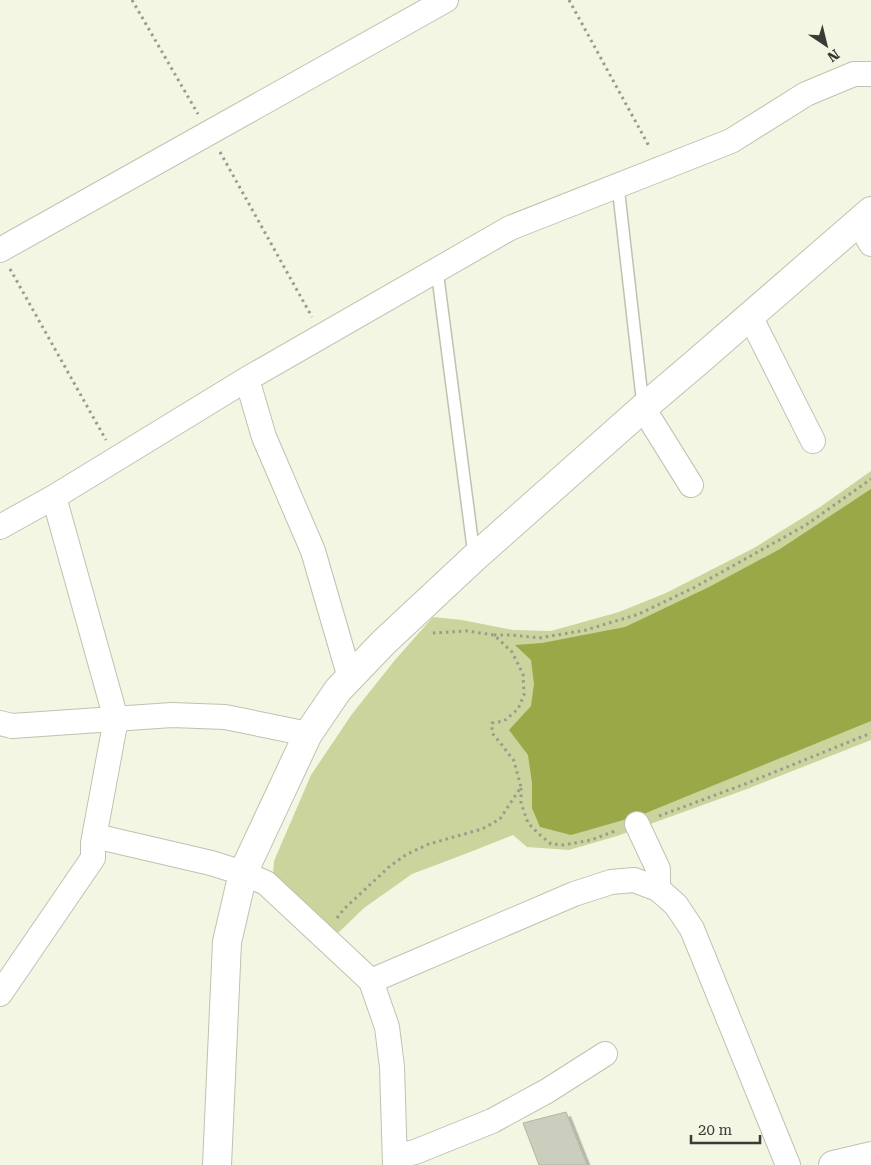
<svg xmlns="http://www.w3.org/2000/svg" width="871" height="1165" viewBox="0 0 871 1165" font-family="'Roboto Serif',serif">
<defs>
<filter id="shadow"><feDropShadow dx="4.5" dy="4.5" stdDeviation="0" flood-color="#0004"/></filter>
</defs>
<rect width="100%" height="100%" fill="#f2f6e3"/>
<path fill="#cad49c" d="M871,471V740L747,789L617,836L569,850L527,847L513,835L465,854L412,874L364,908L336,935L273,874L274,861L311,775L352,714L395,660L433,617L462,620L513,630L551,631L619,612L666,593L754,548L820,507Z"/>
<path fill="#9ba847" d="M871,489V721L641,815L571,835L540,827L532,808V783L528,755L509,730L531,706L534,684L531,660L515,645L542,643L625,627L709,587L780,549Z"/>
<path fill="#cbcebc" stroke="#b2b5a3" filter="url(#shadow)" d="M566,1112L587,1165H539L523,1123Z"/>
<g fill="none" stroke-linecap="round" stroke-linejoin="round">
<defs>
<path id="service" d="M618,186L643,406
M437,270L474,555"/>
<path id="minor" d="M858,222L871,244
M0,250L446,0
M750,316L813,441
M247,379L264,437L313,551L350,678
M643,408L691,485
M0,527L54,497L247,379L510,228L731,141L806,94L854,74H871
M0,723L12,726L172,715L225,717L308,734
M637,824L658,869V889
M95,836L211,863L243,873L266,883L371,981L387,1027L392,1067L395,1165
M371,981L574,894L611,882L634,880L658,889L676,905L692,929L788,1165
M0,994L93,858V843L116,719L54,497
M395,1157L415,1152L492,1121L547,1091L605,1054"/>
<path id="tertiary" d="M217,1165L227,942L243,873L308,734L338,690L384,642L475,557L643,408L696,363L871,211
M833,1165L871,1156"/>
</defs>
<use href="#service" stroke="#bfc2b0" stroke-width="14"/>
<use href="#minor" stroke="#bfc2b0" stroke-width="26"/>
<use href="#tertiary" stroke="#bfc2b0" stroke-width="30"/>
<path stroke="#989b8e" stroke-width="3" stroke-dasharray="2.5 4" stroke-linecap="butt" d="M132,0L198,114
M569,0L650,148
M220,152L312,317
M10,269L106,440
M494,635H512L539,638L586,630L639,614L695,587L806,525L871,479
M521,788V803L528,823L539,834L551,844L564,845L591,840L615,831
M659,816L745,784L871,733
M337,918L344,909L390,866L407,854L429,844L482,829L500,819L521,787L514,761L502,745L492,733V723L504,721L518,709L524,695L523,674L512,652L494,635L467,631L432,633"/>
<use href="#service" stroke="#fff" stroke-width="11"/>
<use href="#minor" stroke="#fff" stroke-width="24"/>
<use href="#tertiary" stroke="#fff" stroke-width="28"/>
</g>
<g transform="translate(826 45) rotate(145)" stroke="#f2f6e3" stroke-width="4" paint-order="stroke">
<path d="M0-4L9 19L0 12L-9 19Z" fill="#3a3b34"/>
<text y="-8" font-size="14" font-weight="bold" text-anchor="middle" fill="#3a3b34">N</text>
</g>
<path d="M691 1135v8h69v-8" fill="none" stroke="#3a3b34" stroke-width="2.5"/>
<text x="698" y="1135" font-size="15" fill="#3a3b34" stroke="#f2f6e3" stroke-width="4" paint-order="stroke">20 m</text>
</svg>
